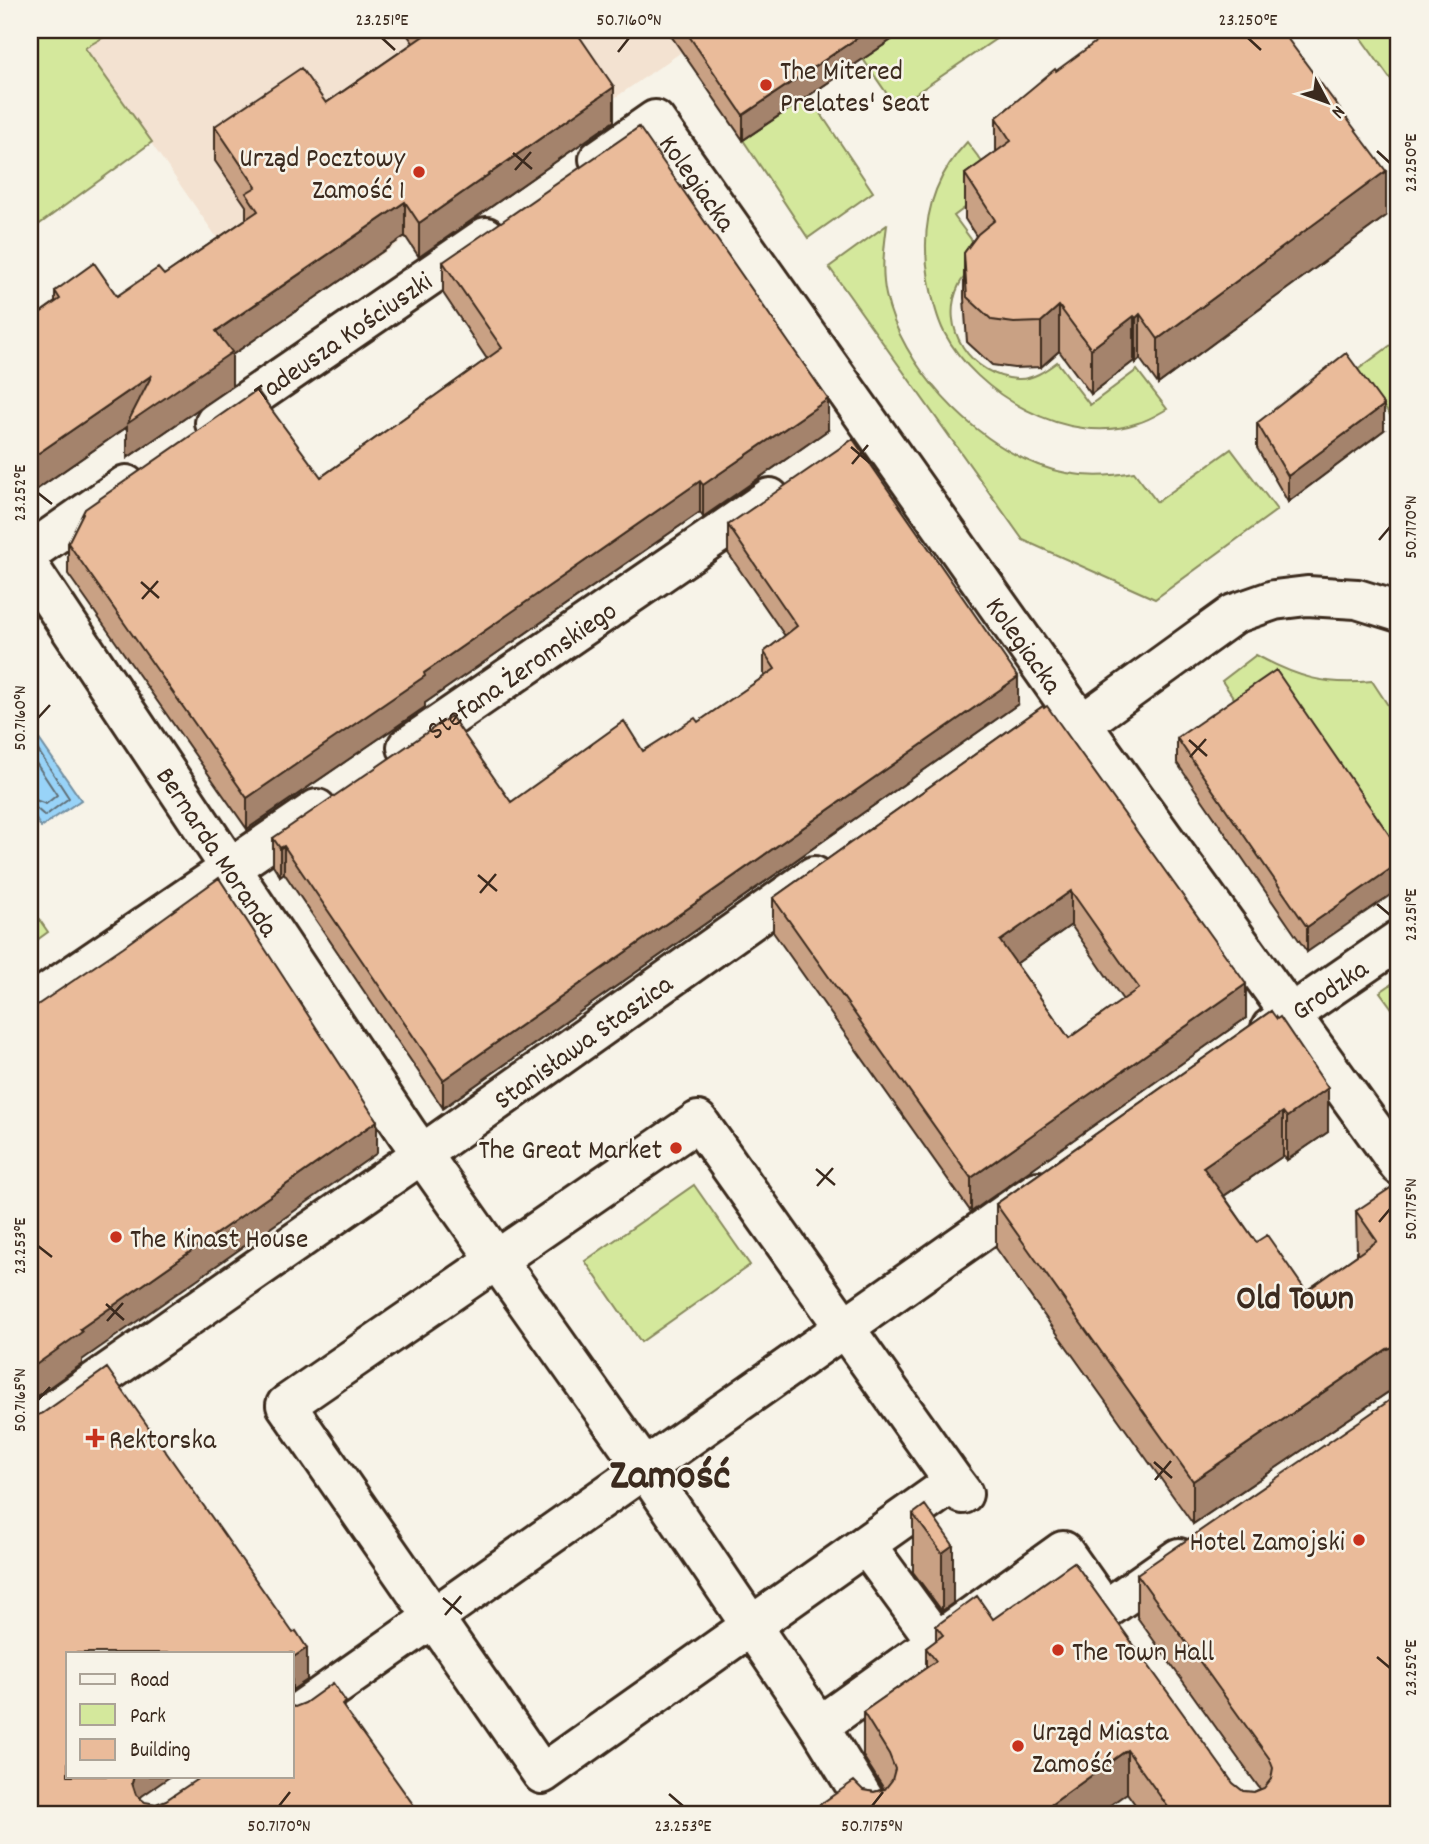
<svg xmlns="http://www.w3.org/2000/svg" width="1429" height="1844" viewBox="0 0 1429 1844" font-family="Dekko,sans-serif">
<rect width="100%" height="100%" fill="#f7f3e8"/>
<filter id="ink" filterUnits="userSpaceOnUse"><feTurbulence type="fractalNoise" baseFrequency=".0143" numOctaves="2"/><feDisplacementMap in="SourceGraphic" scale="14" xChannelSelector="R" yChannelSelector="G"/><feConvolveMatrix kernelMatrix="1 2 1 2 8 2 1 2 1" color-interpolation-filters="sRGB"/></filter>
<g filter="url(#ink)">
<path fill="#f3e2d1" d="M116,30H668L683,51L517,165L277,324L85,48Z"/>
<path fill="#d4e89c" stroke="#88895d" stroke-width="2" d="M30,30H116L85,48L152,142L30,231Z
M906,30H1009L896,107L863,59Z
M1355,30H1398L1399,91Z
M809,96L873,192L808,238L743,140Z
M967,142L998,183L954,216L984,257C975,266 964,274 959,285C938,328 971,376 1017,379C1032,380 1045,371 1057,362L1090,405L1137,370L1167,409C1158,414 1149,420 1138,423C1068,448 976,394 944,332C936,316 932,297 929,280C920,228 930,181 967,142Z
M887,225C884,248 881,272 886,295C901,365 971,440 1038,465C1069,477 1102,478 1134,472L1157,502L1231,449L1277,510L1155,599L1023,540L829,267Z
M1399,339V418L1395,421L1356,371Z
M1256,655C1297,677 1325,686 1372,681L1399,722V870L1245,714L1222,681Z
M30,906L48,932L30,945Z
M1399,979V1018L1380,992Z
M694,1185L750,1265L641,1342L585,1261Z"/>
<path fill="#98d3f8" stroke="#738fa1" stroke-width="2" d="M32,729L81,800L41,827L30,810V730Z"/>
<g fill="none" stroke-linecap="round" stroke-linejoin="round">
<path stroke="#606e75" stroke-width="2" d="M30,738L69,798L45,816L36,808L30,807
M30,754L57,795L46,804L30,798"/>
<defs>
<g id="street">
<path id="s1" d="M599,159L655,120L1098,747L1399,1165"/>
<path id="s2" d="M215,423L486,237"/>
<path d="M30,552L126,485"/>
<path id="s3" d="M30,568L407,1133L645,1469L819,1726L873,1814"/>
<path d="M1082,724L1234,614L1274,600L1307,596L1357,599L1399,612"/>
<path id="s4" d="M407,747L770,498"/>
<path d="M30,1005L317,809"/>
<path id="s5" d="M1271,1028L1399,940"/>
<path id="s6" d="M30,1427L422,1154L814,876"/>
<path d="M954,1482L698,1121L286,1405L542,1774L954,1482L963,1494"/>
<path d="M866,1545L937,1642"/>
<path d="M1105,1610L1179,1558"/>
<path d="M292,1717L1038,1191"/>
<path d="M819,1726L1063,1551L1101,1605"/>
</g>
</defs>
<use href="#street" stroke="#3b2a1e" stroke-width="44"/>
<use href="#street" stroke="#f7f3e8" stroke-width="38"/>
</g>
<path fill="#c9a184" stroke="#3b2a1e" stroke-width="2" fill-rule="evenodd" d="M404,30H575L614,121L419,257L405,236L232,355V386L127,458V427L30,494V320L55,302V291L117,296L164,275L246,219V206L215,161V126L326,103L413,43Z
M667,30H906L743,140Z
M1056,71L1386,216L1158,384L1140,359L1136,363L1134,361L1091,394L1059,351L1041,367L1014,368L992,365L967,342L964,298V253L976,236L965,219V174L996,152V118Z
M443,262L828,430L703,517L700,512L425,703V707L247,829L68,574V543L321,477L487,359L443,293Z
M1257,423L1384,430L1288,502L1257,448Z
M728,525L1018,704L443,1108L284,873L280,876L273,865V838L511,802L643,751L698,722L764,677V652L785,636L728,553Z
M1043,706L1246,1018L971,1212L773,932V898ZM1071,925L1123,1000L1069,1038L1016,964Z
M1177,738L1399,849L1307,952L1177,763Z
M1271,1011L1328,1132L1287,1160L1283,1156L1224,1196L1256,1242L1306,1291L1357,1255L1356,1211L1399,1191V1390L1397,1389L1387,1393L1193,1524L996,1248V1204Z
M913,1514L953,1545V1603L942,1611L913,1572Z
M1137,1574L1399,1814H1142L1127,1793L806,1814L863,1790L874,1792L884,1789L863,1756V1712L926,1668V1648L936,1641V1626L993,1619L1243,1791L1254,1792L1260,1789L1137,1617Z"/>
<path fill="#a4836c" stroke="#3b2a1e" stroke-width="2" d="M869,30H906L743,140V115Z
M614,87V121L419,257V223Z
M1386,171V216L1158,384V339Z
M405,202V236L232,355V386L127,458V427L30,494V459Z
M1059,306V351L1041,367V322Z
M1140,314V359L1136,363V318Z
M1134,316V361L1091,394V349Z
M828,399V430L703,517V485Z
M1384,405V430L1288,502V476Z
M700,481V512L425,703V707L247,829V798L424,673Z
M1018,677V704L443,1108V1080Z
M284,846V873L280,876V848Z
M1399,863V889L1307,952V927Z
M1071,891V925L1000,975V941Z
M1246,984V1018L971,1212V1178Z
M1328,1088V1132L1287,1160V1117Z
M1283,1112V1156L1203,1210V1167Z
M377,1121V1153L82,1360V1364L30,1401V1369L80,1329Z
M1397,1346V1389L1387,1393L1193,1524V1481L1387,1349Z
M953,1545V1603L942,1611V1553Z
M307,1648V1680L292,1690V1658Z
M1127,1750V1793L1098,1814H1038Z
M134,1776H171L142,1796L135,1804L132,1783Z
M1399,1805V1814H1385Z"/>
<path fill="#eabb9a" stroke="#3b2a1e" stroke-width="2" fill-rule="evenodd" d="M427,30H575L614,87L419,223L405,202L216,331L232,352L127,424L152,375L30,459V320L60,299L55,291L94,263L117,296L158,268L164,275L258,211L246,193L256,187L215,126L301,68L326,103L429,32Z
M685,30H869L743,115Z
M1112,30H1281L1386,171L1158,339L1140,314L1136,318L1134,316L1091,349L1059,306L1041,322L1014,323L992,320L967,297L964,253L978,234L995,220L965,174L1011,141L996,118L1055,69L1056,71Z
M639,127L828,399L703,485L700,481L424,673L425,676L247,798L68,543L85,509L257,390L321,477L502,348L443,262Z
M1346,353L1384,405L1288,476L1257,423Z
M853,439L1018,677L443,1080L284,846L280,848L273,838L451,716L511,802L624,721L643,751L695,718L698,722L775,669L764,652L797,626L728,525Z
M1276,670L1399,849V863L1307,927L1177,738Z
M1043,706L1044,708L1047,706L1246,984L971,1178L773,898ZM1071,891L1139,988L1069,1038L1000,941Z
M219,878L377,1121L80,1329L82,1332L30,1369V1010L123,947Z
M1271,1011L1277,1019L1280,1017L1328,1088L1287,1117L1283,1112L1203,1167L1256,1242L1267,1235L1306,1291L1377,1241L1356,1211L1395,1185L1399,1191V1346H1397L1387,1349L1193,1481L996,1204Z
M107,1368L293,1633L296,1631L307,1648L292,1658V1653H68V1776H134L132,1783L136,1795L145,1802L156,1804L166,1800L202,1776H292V1706L295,1707L305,1703L333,1683L346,1702L342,1705L420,1814H30V1416L33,1417L43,1413Z
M1399,1394V1805L1385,1814H1173L1127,1750L1038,1814H806L854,1781L863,1790L874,1792L885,1789L892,1780L895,1769L889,1754L863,1712L936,1661L926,1648L943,1635L936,1626L977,1596L993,1619L1074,1562L1233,1783L1243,1791L1254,1792L1264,1788L1271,1779L1273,1768L1269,1758L1137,1574Z
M925,1505L953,1545L942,1553L913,1514Z"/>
</g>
<path fill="none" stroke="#3b2a1e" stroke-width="2.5" d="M382,38L395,50M1248,38L1261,50M618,52L629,38M1377,151L1390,163M513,153L532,169M515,170L531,152M851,447L870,463M852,464L868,445M38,493L52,504M1379,540L1390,527M141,582L159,598M142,599L158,581M38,718L50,705M1189,740L1207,756M1190,757L1206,739M478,875L497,891M480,893L496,874M1377,904L1390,915M816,1169L835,1185M817,1186L833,1168M1379,1222L1390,1209M38,1246L52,1257M106,1304L124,1320M107,1321L123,1303M38,1400L50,1387M1154,1462L1172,1478M1155,1480L1171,1461M443,1598L462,1614M445,1615L461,1596M1377,1657L1390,1668M669,1794L683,1806M279,1806L290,1792M872,1806L883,1792"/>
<g fill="#c8321e" stroke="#f7f3e8" stroke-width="2.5">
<circle cx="766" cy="85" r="7"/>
<circle cx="419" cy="172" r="7"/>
<circle cx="676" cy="1148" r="7"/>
<circle cx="116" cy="1237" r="7"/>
<path d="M91.5 1427.5h7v7h7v7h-7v7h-7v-7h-7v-7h7z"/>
<circle cx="1359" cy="1540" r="7"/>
<circle cx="1058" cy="1650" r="7"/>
<circle cx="1018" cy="1746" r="7"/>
</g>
<g text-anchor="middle" stroke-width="5" stroke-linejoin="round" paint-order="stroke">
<g font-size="28" fill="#3b2a1e" stroke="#f7f3e8" text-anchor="start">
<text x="780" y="79">The Mitered<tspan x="780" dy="32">Prelates' Seat</tspan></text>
<text x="405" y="166" text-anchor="end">Urząd Pocztowy<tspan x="405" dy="32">Zamość 1</tspan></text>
<text x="662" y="1158" text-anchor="end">The Great Market</text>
<text x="130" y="1247">The Kinast House</text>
<text x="109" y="1448">Rektorska</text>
<text x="1345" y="1550" text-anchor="end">Hotel Zamojski</text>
<text x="1072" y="1660">The Town Hall</text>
<text x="1032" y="1740">Urząd Miasta<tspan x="1032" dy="32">Zamość</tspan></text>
</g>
<g font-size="28" fill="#3b2a1e" stroke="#f7f3e8">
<text dy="10" stroke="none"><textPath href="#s1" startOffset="144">Kolegiacka</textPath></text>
<text dy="10" stroke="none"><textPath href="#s2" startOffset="154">Tadeusza Kościuszki</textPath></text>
<text dy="10" stroke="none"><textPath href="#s1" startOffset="710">Kolegiacka</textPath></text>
<text dy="10" stroke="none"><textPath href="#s4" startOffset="138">Stefana Żeromskiego</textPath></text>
<text dy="10" stroke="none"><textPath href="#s3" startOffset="340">Bernarda Moranda</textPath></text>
<text dy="10" stroke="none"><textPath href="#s5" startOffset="70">Grodzka</textPath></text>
<text dy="10" stroke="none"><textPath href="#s6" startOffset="674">Stanisława Staszica</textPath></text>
</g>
<g font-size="35" font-weight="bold" fill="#3b2a1e" stroke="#f7f3e8">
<text x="1295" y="1308">Old Town</text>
</g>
<g font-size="42" font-weight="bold" fill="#3b2a1e" stroke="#f7f3e8">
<text x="670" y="1487">Zamość</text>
</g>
</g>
<rect width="1429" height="1844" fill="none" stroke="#f7f3e8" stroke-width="77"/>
<rect x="66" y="1652" width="228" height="126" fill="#f7f3e8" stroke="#aca397" stroke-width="2"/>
<rect x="80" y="1674" width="35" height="10" fill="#f7f3e8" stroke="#aca397" stroke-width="2"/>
<text x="130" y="1686" font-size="21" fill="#3b2a1e">Road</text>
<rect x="80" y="1704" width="35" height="21" fill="#d4e89c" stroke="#aca397" stroke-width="2"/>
<text x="130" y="1722" font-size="21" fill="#3b2a1e">Park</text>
<rect x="80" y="1739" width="35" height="21" fill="#eabb9a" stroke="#aca397" stroke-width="2"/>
<text x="130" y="1756" font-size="21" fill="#3b2a1e">Building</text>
<g transform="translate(1327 102) rotate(131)" stroke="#f7f3e8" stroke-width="5" paint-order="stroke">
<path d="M0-5L12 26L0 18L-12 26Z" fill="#3b2a1e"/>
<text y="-10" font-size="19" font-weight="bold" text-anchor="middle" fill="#3b2a1e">N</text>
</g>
<rect x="38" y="38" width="1352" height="1768" fill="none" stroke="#3b2a1e" stroke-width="2.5"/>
<g font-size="18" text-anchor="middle" fill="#3b2a1e">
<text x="382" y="25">23.251°E</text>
<text x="629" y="25">50.7160°N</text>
<text x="1248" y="25">23.250°E</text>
<text transform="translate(1410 163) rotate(-90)" y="6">23.250°E</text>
<text transform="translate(19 493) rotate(-90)" y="6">23.252°E</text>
<text transform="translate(1410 527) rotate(-90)" y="6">50.7170°N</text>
<text transform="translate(19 718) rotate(-90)" y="6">50.7160°N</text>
<text transform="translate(1410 915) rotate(-90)" y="6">23.251°E</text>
<text transform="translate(1410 1209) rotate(-90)" y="6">50.7175°N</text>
<text transform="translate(19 1246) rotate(-90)" y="6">23.253°E</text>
<text transform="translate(19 1400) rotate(-90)" y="6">50.7165°N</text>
<text transform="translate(1410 1668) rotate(-90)" y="6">23.252°E</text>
<text x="279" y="1831">50.7170°N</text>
<text x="683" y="1831">23.253°E</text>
<text x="872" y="1831">50.7175°N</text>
</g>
</svg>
